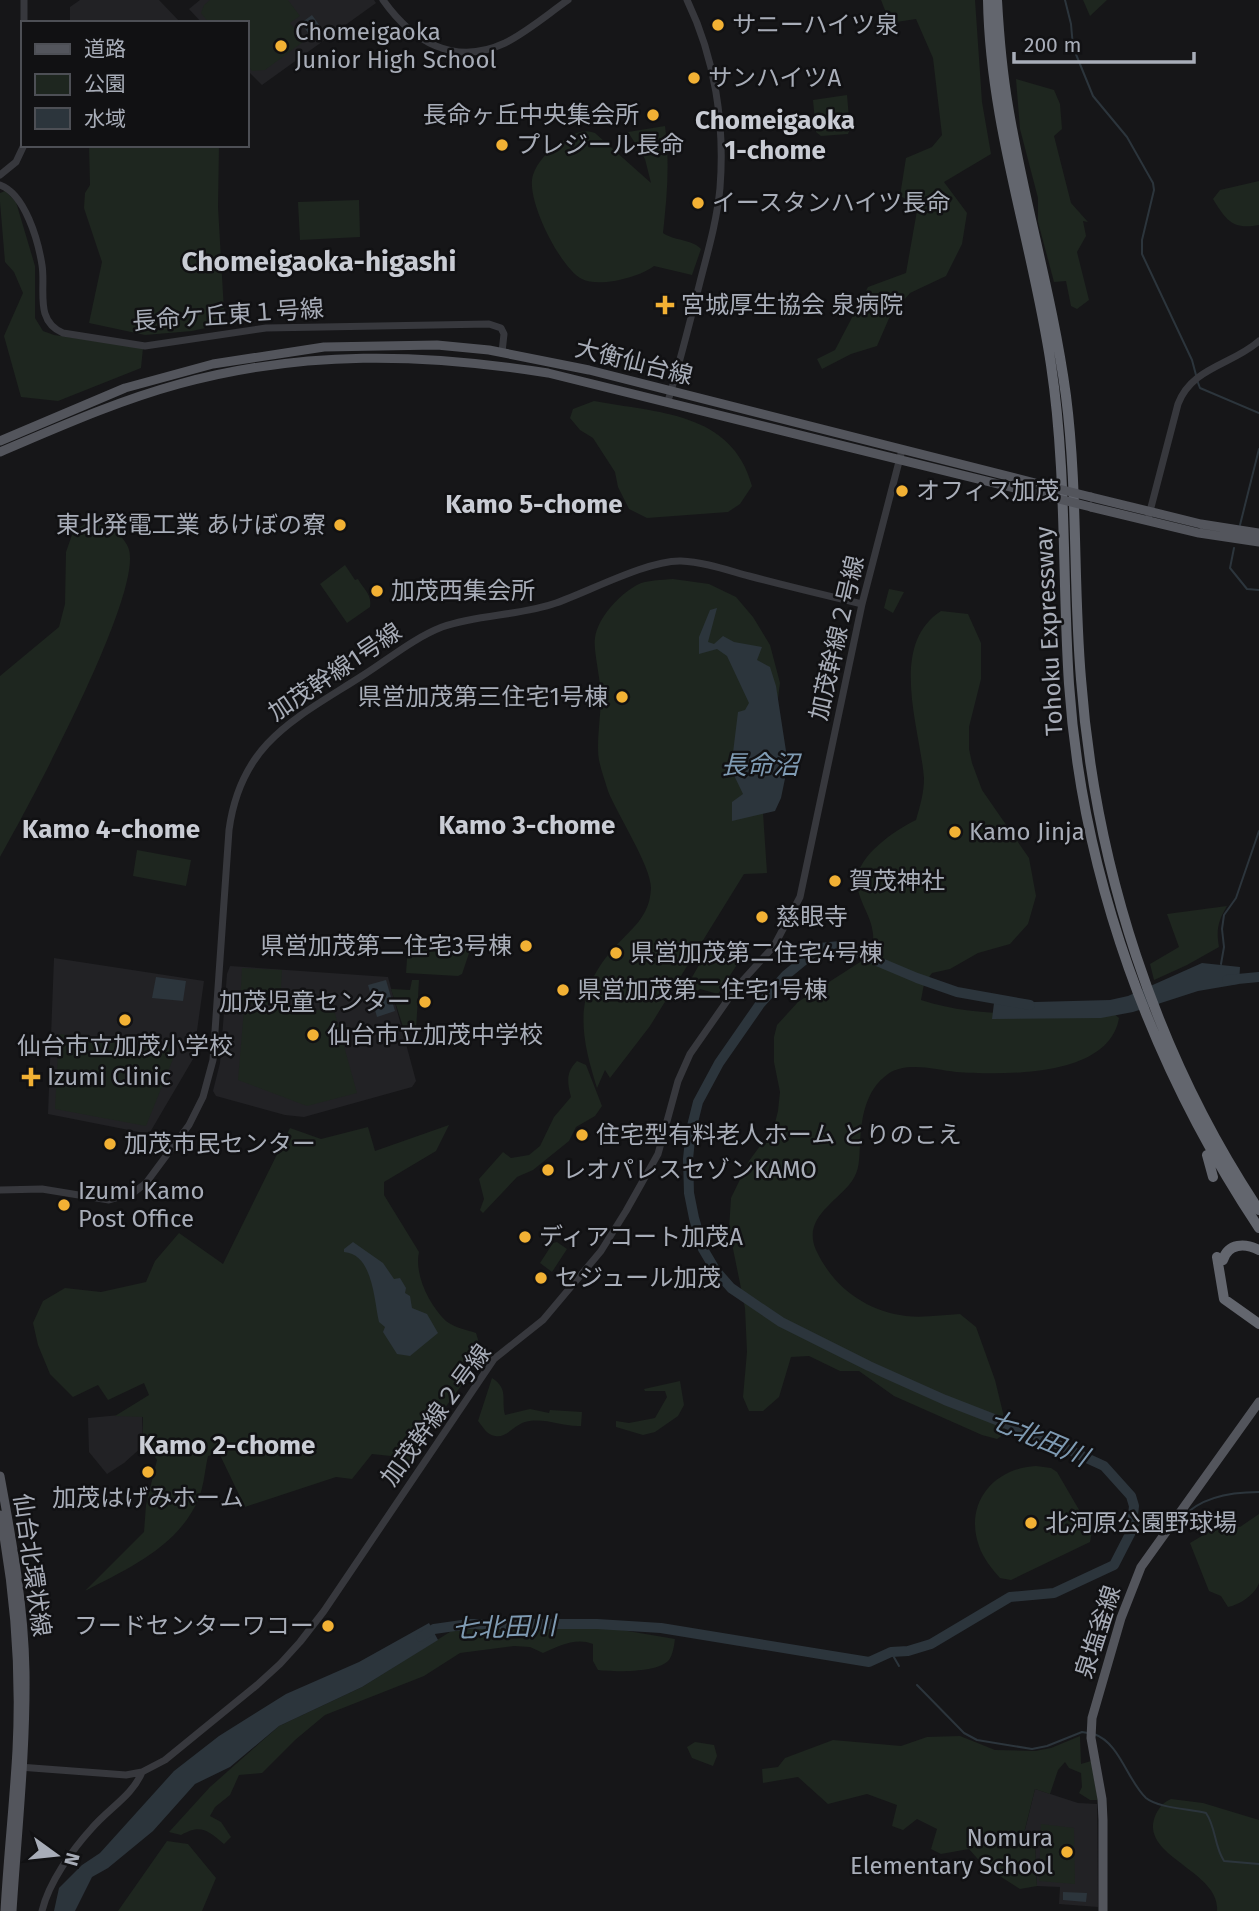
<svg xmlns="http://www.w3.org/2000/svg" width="1259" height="1911" viewBox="0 0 1259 1911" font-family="'Fira Sans','Noto Sans JP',sans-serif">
<rect width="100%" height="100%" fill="#161618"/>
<path fill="#222225" d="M80,0H159L181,23H70V7Z
M200,0H374L376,3L262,85L247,70V23H202L189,9Z
M54,958L204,981L193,1059L149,1134L48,1114Z
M230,966L388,977L416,1081L412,1087L304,1117L285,1115L216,1096L213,1091L220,1063L227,974Z
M142,1413L143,1446L124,1463L107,1474L89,1452L88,1418Z
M1035,1789L1078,1803L1097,1804L1098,1907L1059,1904L1060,1887L1037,1886L1035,1844L1023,1838Z"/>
<path fill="#1e261f" d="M210,0H288L300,16L290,23L304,41L265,70L252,71L247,65V23H209L201,13L204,5Z
M881,0H975L982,102L991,154L944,182L967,213L962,244L946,276L910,293L890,316L877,346L851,354L822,369L817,359L835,350L868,287L906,273L918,205L900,196L906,158L932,147L942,135L933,58L916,19L890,23Z
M1083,0H1107L1090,16Z
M1016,79L1054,90L1060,104L1062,129L1054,136L1071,203L1088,222L1083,221L1086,236L1077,252L1089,300L1077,309L1071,306L1066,281L1054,282L1038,222V198L1020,129Z
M847,95L850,129L848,134L821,136L816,132L813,100Z
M665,126C670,162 667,197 663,233C674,241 692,239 701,249L692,275L654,266C640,277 599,288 582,279C561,269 525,199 533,175C537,162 549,150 560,143C573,135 580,128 595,133L651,183L645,159L628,132Z
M89,145H219L218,207L224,311L210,327L192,331L145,335L89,323L102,262L84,208L85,193L90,185Z
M1259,181V225C1232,230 1226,220 1213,199L1220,190Z
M5,191L16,202L35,266V318L43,331L54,335L143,348L141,368L58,401L21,397L4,336L23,293L14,272L5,262L0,202V193Z
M359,200L360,237L300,240L298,202Z
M594,401C656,413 732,411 752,486L740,504L728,512L647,518L629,509L618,487L615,472L593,438L580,430L570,418L573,409Z
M89,521C104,525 121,531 128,547C147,588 26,811 0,857V676L59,627L65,604L66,552L73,532Z
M345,565L355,580L358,579C364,590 372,594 370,607L347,623L320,584Z
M673,579L709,584L736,597L753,617L770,645L780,683L763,813L767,873L744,874L650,1026L610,1078L605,1070L597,1088C580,1034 573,994 613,949C631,929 650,917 651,888C651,866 617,814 608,791C605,781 601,770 599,760C596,744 601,714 601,696C601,681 593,649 595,638C598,617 619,595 637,585C646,580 662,580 673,579Z
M889,589L904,592L893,613L884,608Z
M941,611L968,614L981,643V679L969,727V749L972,763L982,790L1029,858L1036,896L1028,924L1010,944L978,953L950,969L932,973L924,984L921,1000C981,1020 1050,1012 1112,1012L1119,1018C1109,1078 1003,1075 956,1072C936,1070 907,1061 888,1074C865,1090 861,1119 860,1145C859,1158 860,1170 852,1181C836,1203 802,1218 816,1250C833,1287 866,1311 906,1316C923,1318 943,1315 960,1314L976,1327L995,1380L1005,1421L1003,1435L997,1439L982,1435L894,1396L859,1371H840L809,1356L791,1357L779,1397L763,1411H749L743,1397L747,1352L745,1308L729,1229L731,1198L749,1161L774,1127L778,1111L780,1092L774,1062V1037L777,1025L798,1002L871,955C871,949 874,940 873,934C872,916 857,900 857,881C857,856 895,830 916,820C920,806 924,793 924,778C920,728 888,645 941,611Z
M137,850L191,860L186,886L133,876Z
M1227,906C1218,921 1216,930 1219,947L1187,965L1154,980L1150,964L1179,947L1167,914Z
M408,945L467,949L469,953L462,974L458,976L406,973Z
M707,951L725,955L738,963L718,994L700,989L696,992L687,986Z
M242,968L282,970L280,1005L240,1004Z
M412,980H419L416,1030H404L391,989L410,990Z
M244,1009L334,1010L357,1093L307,1106L238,1080Z
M59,1034L177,1049L146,1126L55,1109Z
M577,1061L586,1065L602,1106L595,1116L576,1127L569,1141L533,1170L517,1177L483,1213L480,1210L484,1199L479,1179L503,1152L511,1158L529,1155L540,1146L554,1117L571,1097C567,1082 566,1072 577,1061Z
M449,1125L436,1151L384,1182V1195L419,1252C414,1274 429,1305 446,1321C453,1327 467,1330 476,1333L483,1356L425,1435L407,1465L391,1456L372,1454L352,1479L336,1477L245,1507L219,1453L208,1456C205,1469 204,1485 199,1498C178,1547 129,1568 85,1591L144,1532L146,1505L157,1460L143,1441V1417L115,1416L149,1395L144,1383L108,1400L98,1385L73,1397L50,1374L38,1345L33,1323L43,1301L65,1288L101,1292L146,1282L155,1261L179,1233L223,1264L290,1128L321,1139L368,1127L375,1151Z
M557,1242L567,1249L552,1272L540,1263L553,1243Z
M492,1378C509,1389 501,1399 505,1415L530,1409L549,1413L550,1410L582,1412L581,1426C561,1427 545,1417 525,1422C514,1425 507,1438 495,1436C487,1435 483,1427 478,1421Z
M680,1381L684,1405L678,1416L655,1432L643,1435L616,1427V1421L629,1423L655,1418L667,1397L665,1391H645L644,1389Z
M1036,1466L1051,1468L1057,1472L1092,1532L1090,1542L1011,1580L1000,1578C992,1569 983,1558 979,1546C964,1504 993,1468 1036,1466Z
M1259,1514C1259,1531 1259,1569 1259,1583C1255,1595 1239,1605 1228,1607L1221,1596L1209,1591L1190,1543L1217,1527H1240Z
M598,1626L675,1639C674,1646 673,1654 669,1660C658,1673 614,1672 598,1670L593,1661V1644C576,1637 559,1646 543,1653L530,1647L514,1646L460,1653L424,1676L325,1715L295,1740L262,1773L239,1775L230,1795L215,1807L210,1816L221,1822L231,1837L224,1844C207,1830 201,1824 181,1835L169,1832L210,1787L279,1726L362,1687L453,1630L474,1627Z
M960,1736L995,1750L1035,1751L1051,1748L1080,1736L1081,1764L1091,1761L1098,1800H1090L1079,1793L1082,1787L1081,1773L1069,1768L1065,1762L1058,1770L1050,1794L1035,1789L1023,1837L1035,1844L1037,1886L1020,1889L984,1866L969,1849L941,1854L931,1849L937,1829L917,1819L903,1830L892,1826L897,1805L867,1794L828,1804L798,1777L763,1783L762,1769L778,1767L785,1758L833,1740L901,1746L927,1737Z
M695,1742L714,1745L717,1756L713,1766L692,1758L687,1747Z
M1171,1799L1203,1803L1259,1820V1911H1217C1221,1870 1136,1856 1156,1814C1160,1806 1164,1802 1171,1799Z
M1041,1824L1074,1828L1075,1884L1039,1881Z
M167,1841L188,1844L216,1878L202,1911H118Z"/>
<path fill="#2c353c" d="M312,15L325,33L314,41L301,23Z
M717,608L708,642L714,644L723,636L734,642L762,647L757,660L770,667L776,686L788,764L781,798L775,811L732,821V802L743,794L731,769L738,712L745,710L749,703L727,656L717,649L699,654V637L710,610Z
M1202,963L1240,967L1239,984L1198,991L1133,1012L1101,1018L992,1019L994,1003L1110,1000L1128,996Z
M156,977L186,981L183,1001L152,998Z
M386,980L395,1011L377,1017L368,985Z
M353,1242L383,1263L394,1279L400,1278L406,1288L405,1293L410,1296L412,1308L427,1314L438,1333L410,1356L397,1354L383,1332L385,1327L379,1322C374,1300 373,1254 344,1252V1249Z
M429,1623L438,1640L362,1687L279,1726L230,1767L195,1784L153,1831L108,1868L92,1877L75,1911H54L59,1888L82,1865L100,1853L174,1771L219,1736L286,1694L359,1662Z
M1063,1892L1087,1893L1086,1902L1063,1900Z"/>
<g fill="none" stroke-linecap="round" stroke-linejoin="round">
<path stroke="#2c353c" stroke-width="2" d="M1065,0L1071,24L1073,47L1093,96L1127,137L1153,183L1154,190L1142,240V254L1192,360L1196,375
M1197,380L1200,388L1259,413
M1240,525L1259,449
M1234,548L1230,568L1247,589L1259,590
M1221,964L1224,947L1222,929L1224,915L1236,898L1259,831
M1183,1517C1201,1497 1232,1492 1259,1492
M1132,1530L1149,1515L1174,1516
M891,1652L899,1666
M917,1685L964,1733L977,1740L1032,1749L1047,1746L1082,1732L1088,1733
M1094,1734C1120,1743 1127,1780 1146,1798C1158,1808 1190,1809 1206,1813C1216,1827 1214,1846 1224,1861L1259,1864"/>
<path stroke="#2c353c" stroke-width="10" d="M1227,980L1259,977
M421,1637L434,1629L469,1624H597L661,1628L869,1662L891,1652L908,1651L931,1644L1010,1597L1054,1593L1114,1565L1131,1532L1134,1506L1131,1496L1104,1466L1043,1438L945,1400L869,1366L781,1322L731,1288L716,1271L703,1249L694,1218L689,1193L688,1159L691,1130L698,1102L719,1063L760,1004L786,975L819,948L841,946L917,978L957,992L1030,1005"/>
<path stroke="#37383d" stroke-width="7" d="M383,0C412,41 454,67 505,43C527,32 548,14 568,0
M24,23V0
M0,175L16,162L24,145
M0,185C25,194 38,240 42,265C46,289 34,321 63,333L145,346L266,328L489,324L501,328L504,334L502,352
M668,401C680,362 690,322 700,282C708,251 717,220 720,188C725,124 715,58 687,0
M1149,515L1178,404C1192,367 1232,365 1259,341
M0,1190L42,1189L109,1200L133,1193L146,1183L189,1125L203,1097L213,1060L229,830C241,741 297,718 365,674C390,658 414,638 442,627C479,614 519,616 556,603C590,591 648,560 681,561C704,562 727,570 749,576C786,586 824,595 862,604
M19,1767L126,1775L142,1772L165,1760L257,1685L280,1664L300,1642L324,1611L494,1359L543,1320L601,1251L626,1211L658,1154L678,1081L690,1054L736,988L774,946L800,897L862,604L902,450
M42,1911C49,1882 72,1850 92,1828C108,1809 133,1795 142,1772"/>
<path stroke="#53555c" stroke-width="9" d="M0,441L125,388L213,364L324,347L437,345L489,350L589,370L1047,486
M0,452C59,427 117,401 179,384C303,350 423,353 548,373L1047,496
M1091,497L1201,524L1259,533
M1091,507L1199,533L1259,542
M0,1476C12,1541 24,1606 25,1672C26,1751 17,1832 12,1911
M0,1515C15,1592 21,1671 17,1750C14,1804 8,1857 5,1911
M1103,1911V1820L1102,1799L1091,1738L1092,1718L1121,1618L1141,1567L1259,1402"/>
<path stroke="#63666e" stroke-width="10" d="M988,0C990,125 1033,243 1051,365C1067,471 1062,578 1069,684C1082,877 1152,1067 1259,1228
M997,0C999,36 1002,71 1008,106C1024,204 1053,298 1066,396C1078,490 1073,585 1081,679C1095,866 1155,1054 1259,1210
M1207,1155L1213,1177
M1217,1257L1224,1299L1259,1324
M1223,1260C1228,1243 1245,1243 1259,1250"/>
<path stroke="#53555c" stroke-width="9" d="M1047,486L1091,497
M1047,496L1091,507"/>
</g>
<g fill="#f2b134" stroke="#111113" stroke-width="2.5">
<circle cx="718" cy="25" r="7"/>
<circle cx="281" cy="46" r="7"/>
<circle cx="694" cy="78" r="7"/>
<circle cx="653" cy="115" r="7"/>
<circle cx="502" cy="145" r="7"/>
<circle cx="698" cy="203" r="7"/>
<path d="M661.5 294.5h7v7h7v7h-7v7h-7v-7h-7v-7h7z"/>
<circle cx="902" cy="491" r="7"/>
<circle cx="340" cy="525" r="7"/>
<circle cx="377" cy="591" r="7"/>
<circle cx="622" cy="697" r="7"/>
<circle cx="955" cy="832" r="7"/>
<circle cx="835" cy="881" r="7"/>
<circle cx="762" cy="917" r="7"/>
<circle cx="526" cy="946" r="7"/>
<circle cx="616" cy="953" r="7"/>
<circle cx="563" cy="990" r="7"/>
<circle cx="425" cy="1002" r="7"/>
<circle cx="125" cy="1020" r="7"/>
<circle cx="313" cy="1035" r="7"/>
<path d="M27.5 1066.5h7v7h7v7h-7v7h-7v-7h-7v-7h7z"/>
<circle cx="582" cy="1135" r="7"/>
<circle cx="110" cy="1144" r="7"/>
<circle cx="548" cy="1170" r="7"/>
<circle cx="64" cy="1205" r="7"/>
<circle cx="525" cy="1237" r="7"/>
<circle cx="541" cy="1278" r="7"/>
<circle cx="148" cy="1472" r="7"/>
<circle cx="1031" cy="1523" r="7"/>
<circle cx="328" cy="1626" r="7"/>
<circle cx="1067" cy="1852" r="7"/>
</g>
<g text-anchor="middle" stroke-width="5" stroke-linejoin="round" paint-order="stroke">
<g font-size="24" fill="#a8adb8" stroke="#111113" text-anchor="start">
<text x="732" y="33">サニーハイツ泉</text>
<text x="295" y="40">Chomeigaoka<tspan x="295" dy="28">Junior High School</tspan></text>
<text x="708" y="86">サンハイツA</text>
<text x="639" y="123" text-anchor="end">長命ヶ丘中央集会所</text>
<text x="516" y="153">プレジール長命</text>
<text x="712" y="211">イースタンハイツ長命</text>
<text x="681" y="313">宮城厚生協会 泉病院</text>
<text x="916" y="499">オフィス加茂</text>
<text x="326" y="533" text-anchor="end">東北発電工業 あけぼの寮</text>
<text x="391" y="599">加茂西集会所</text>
<text x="608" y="705" text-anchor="end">県営加茂第三住宅1号棟</text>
<text x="969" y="840">Kamo Jinja</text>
<text x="849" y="889">賀茂神社</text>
<text x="776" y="925">慈眼寺</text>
<text x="512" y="954" text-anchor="end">県営加茂第二住宅3号棟</text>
<text x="630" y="961">県営加茂第二住宅4号棟</text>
<text x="577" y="998">県営加茂第二住宅1号棟</text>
<text x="411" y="1010" text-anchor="end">加茂児童センター</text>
<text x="327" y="1043">仙台市立加茂中学校</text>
<text x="125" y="1054" text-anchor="middle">仙台市立加茂小学校</text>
<text x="47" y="1085">Izumi Clinic</text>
<text x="596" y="1143">住宅型有料老人ホーム とりのこえ</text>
<text x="124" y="1152">加茂市民センター</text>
<text x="562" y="1178">レオパレスセゾンKAMO</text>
<text x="78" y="1199">Izumi Kamo<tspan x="78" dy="28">Post Office</tspan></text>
<text x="539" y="1245">ディアコート加茂A</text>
<text x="555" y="1286">セジュール加茂</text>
<text x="148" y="1506" text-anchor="middle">加茂はげみホーム</text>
<text x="1045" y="1531">北河原公園野球場</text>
<text x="314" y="1634" text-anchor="end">フードセンターワコー</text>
<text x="1053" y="1846" text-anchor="end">Nomura<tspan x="1053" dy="28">Elementary School</tspan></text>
</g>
<g font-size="24" fill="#a8adb8" stroke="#111113">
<text transform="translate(228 315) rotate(-4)" y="8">長命ケ丘東１号線</text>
<text transform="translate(634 362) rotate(14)" y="8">大衡仙台線</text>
<text transform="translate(1049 631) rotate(-93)" y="8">Tohoku Expressway</text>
<text transform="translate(837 638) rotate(-77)" y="8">加茂幹線２号線</text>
<text transform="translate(335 672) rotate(-34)" y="8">加茂幹線1号線</text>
<text transform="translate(436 1415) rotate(-54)" y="8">加茂幹線２号線</text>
<text transform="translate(32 1565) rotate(82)" y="8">仙台北環状線</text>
<text transform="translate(1098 1632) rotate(-72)" y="8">泉塩釜線</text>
</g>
<g font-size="26" font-weight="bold" fill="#c9ccd4" stroke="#111113">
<text x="775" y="129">Chomeigaoka<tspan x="775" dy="30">1-chome</tspan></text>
<text x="534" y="513">Kamo 5-chome</text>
<text x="527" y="834">Kamo 3-chome</text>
<text x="111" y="838">Kamo 4-chome</text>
<text x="227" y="1454">Kamo 2-chome</text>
</g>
<g font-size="26" font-style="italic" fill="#7f9bb3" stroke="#111113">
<text x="760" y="774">長命沼</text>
<text transform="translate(1039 1438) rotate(23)" y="9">七北田川</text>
<text transform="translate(504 1627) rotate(-2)" y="9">七北田川</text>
</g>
<g font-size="28" font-weight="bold" fill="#c9ccd4" stroke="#111113">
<text x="319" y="271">Chomeigaoka-higashi</text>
</g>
</g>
<rect x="21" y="21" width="228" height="126" fill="#111113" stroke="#4d4f55" stroke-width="2"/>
<rect x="35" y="44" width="35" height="10" fill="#53555c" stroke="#4d4f55" stroke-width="2"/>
<text x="84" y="56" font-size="21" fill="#a8adb8">道路</text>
<rect x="35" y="74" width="35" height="21" fill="#1e261f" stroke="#4d4f55" stroke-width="2"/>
<text x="84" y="91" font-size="21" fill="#a8adb8">公園</text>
<rect x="35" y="108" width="35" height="21" fill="#2c353c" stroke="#4d4f55" stroke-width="2"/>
<text x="84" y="126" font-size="21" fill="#a8adb8">水域</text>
<g transform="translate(56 1855) rotate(105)" stroke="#111113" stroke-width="5" paint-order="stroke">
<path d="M0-5L12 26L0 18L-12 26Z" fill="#a8adb8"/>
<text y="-10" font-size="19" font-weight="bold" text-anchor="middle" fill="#a8adb8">N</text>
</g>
<path d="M1014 52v10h180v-10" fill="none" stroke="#a8adb8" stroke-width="3.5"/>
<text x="1024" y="52" font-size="21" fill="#a8adb8" stroke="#111113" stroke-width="5" paint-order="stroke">200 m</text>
</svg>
